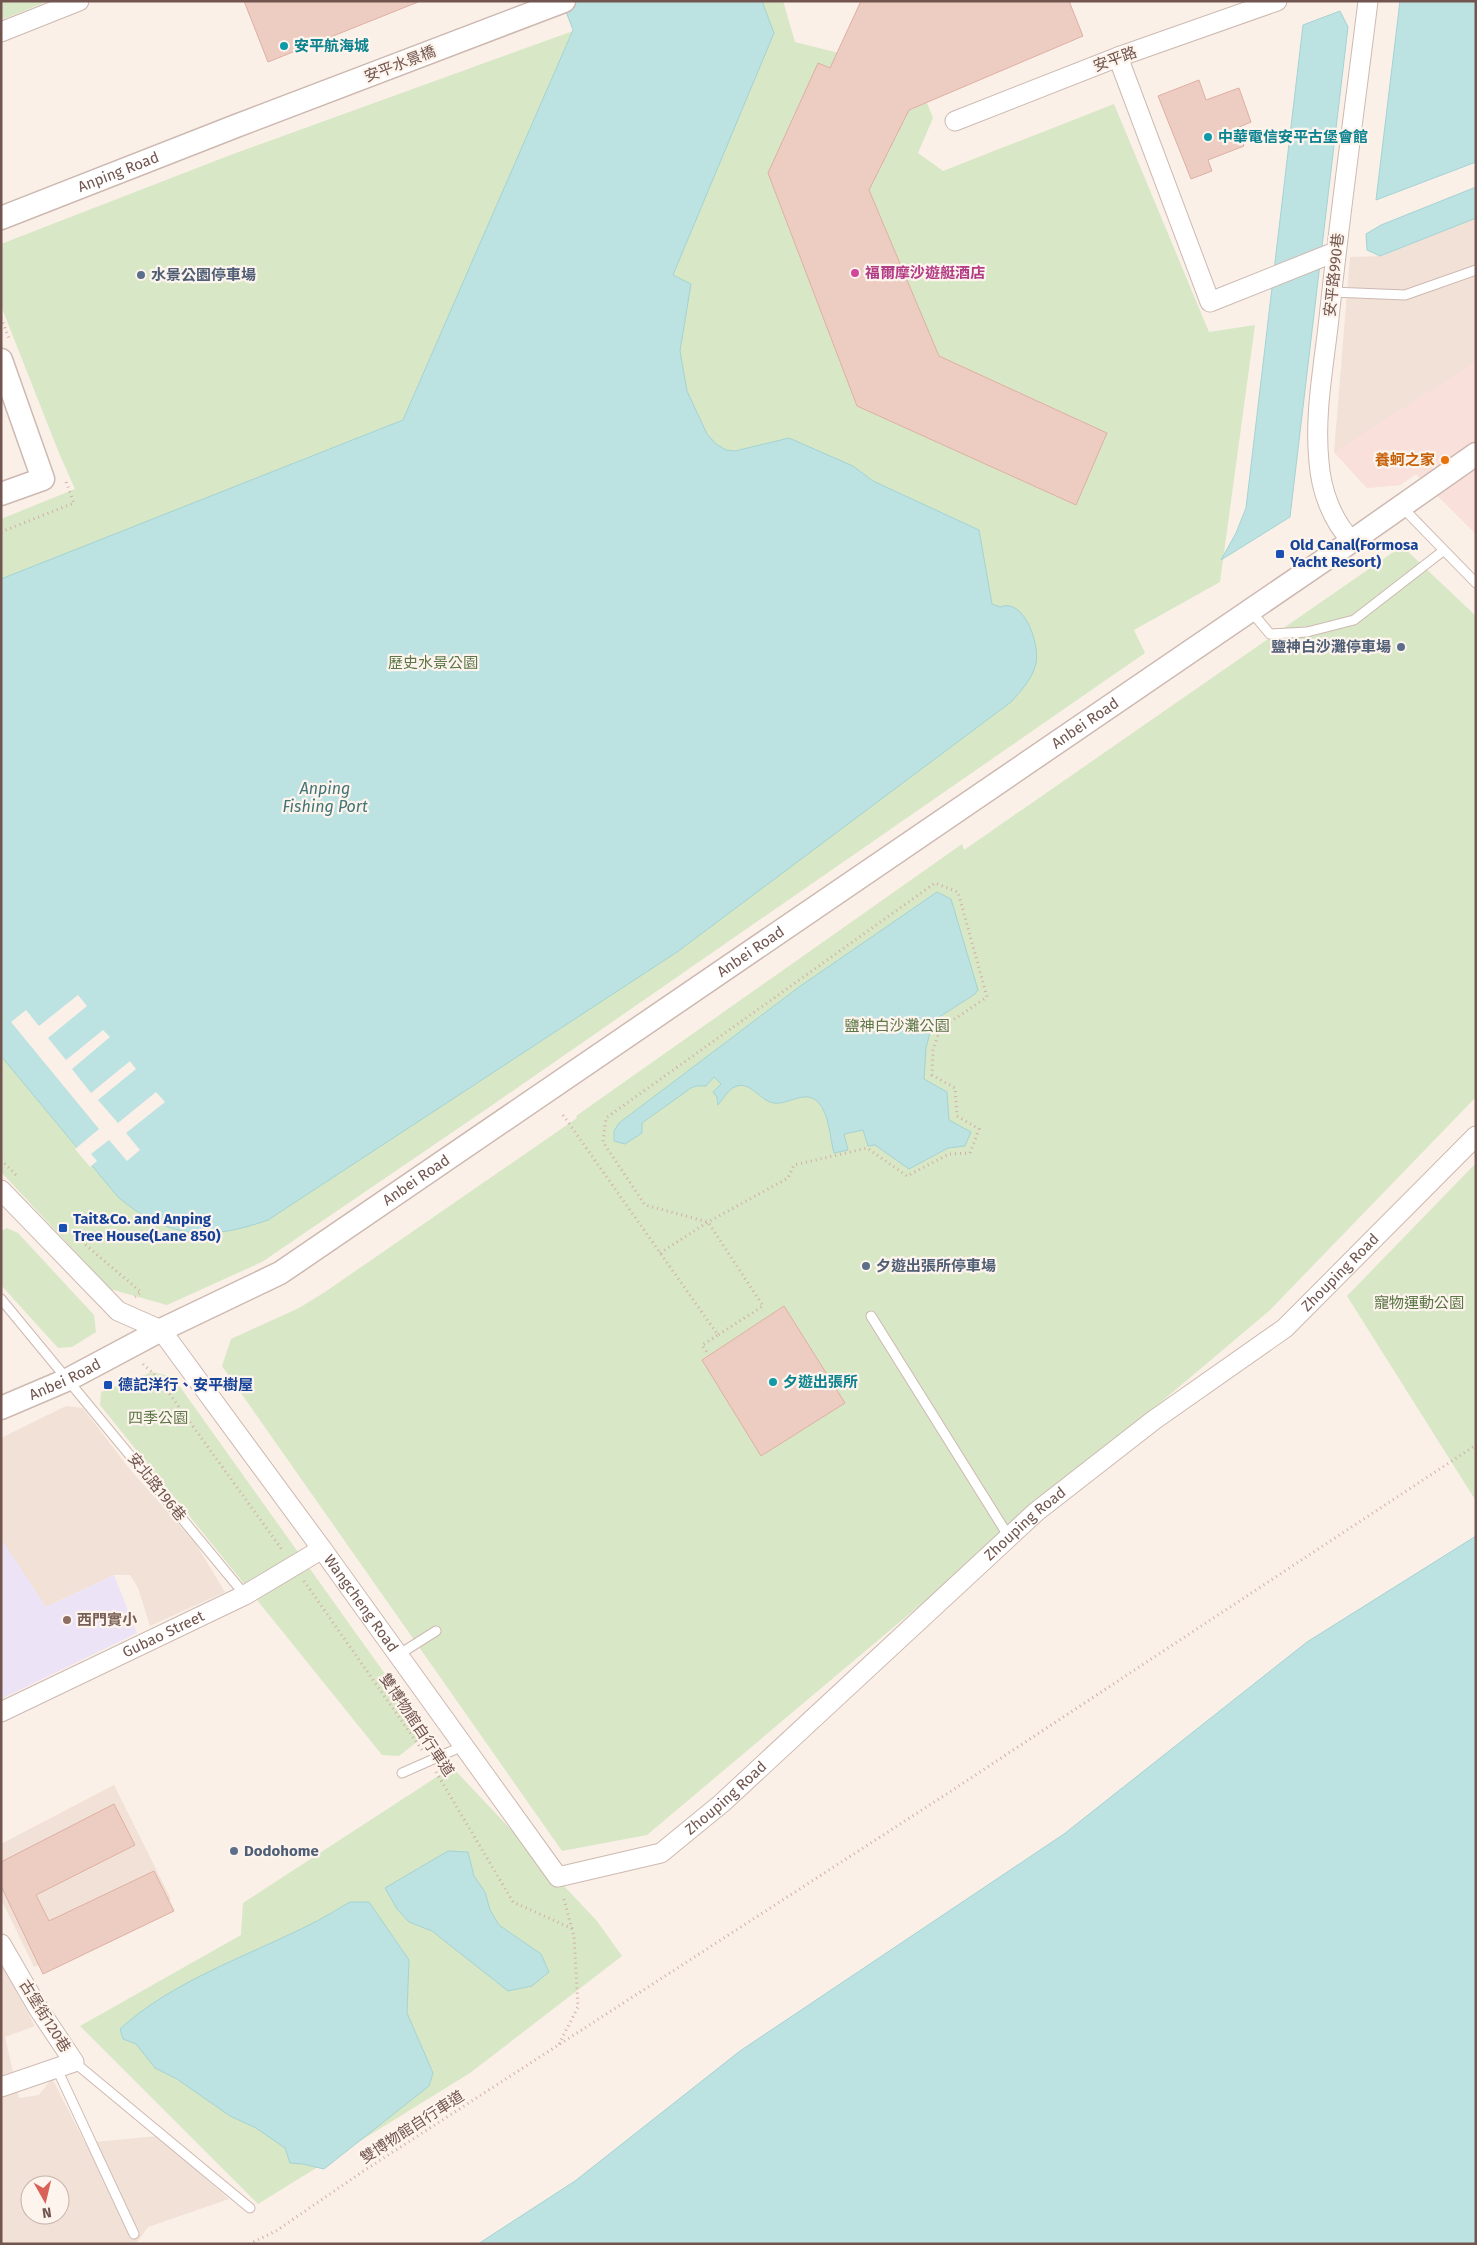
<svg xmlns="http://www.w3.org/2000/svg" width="1477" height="2245" viewBox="0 0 1477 2245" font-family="'Fira Sans','Noto Sans TC',sans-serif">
<rect width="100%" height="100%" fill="#faf0e7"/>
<path fill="#f1e1d6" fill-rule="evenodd" d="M1476,215V534L1416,474L1400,485L1367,488L1334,452L1350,257L1381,256Z
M66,1406L83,1408L128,1467L196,1544L225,1592L150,1626L138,1588L130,1575H114L46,1607L1,1539V1438Z
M114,1785L171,1899L34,1967L1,1899V1844Z
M1,1964L35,2026L5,2037L19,2098L39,2095L52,2078L85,2143L158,2136L229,2199L148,2227L136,2244H1ZM30,2185H60V2215H30Z"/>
<path fill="#f9e0db" d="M1476,361V534L1416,474L1400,485L1367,488L1334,452Z"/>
<path fill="#ede3f7" d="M1,1539L46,1607L114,1575L137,1633L1,1699Z"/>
<path fill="#d8e7c6" d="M1,1H49L1,20Z
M656,1H783L795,42L839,53L922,90L933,118L918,153L943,171L1114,104L1209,332L1255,325L1220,582L1134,630L1145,653L488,1108L262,1262L167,1305L110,1289L1,1172V519L75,489L59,453L1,306V244L233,154Z
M1402,546L1476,616V1097L1269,1311L647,1835L562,1851L222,1366L231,1339L299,1308L325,1292L577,1118L576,1116L962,844L964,850Z
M1476,1163V1501L1347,1296Z
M7,1228L18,1233L94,1315L96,1332L72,1347L58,1348L1,1285V1231Z
M152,1372L173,1377L420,1723L422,1738L399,1756L382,1755L100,1405L101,1392Z
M452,1767L597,1921L622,1956L470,2073L258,2204L80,2026L241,1935L243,1903Z"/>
<path fill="#bde2e2" stroke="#a4d3d3" d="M562,1H762L774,33L673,275L691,284L680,351L687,391L707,434L716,444L726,450L735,451L789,438L853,466L873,481L979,530L992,604L1000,607C1024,597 1040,644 1036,663C1033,678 1021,691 1011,702L677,952L268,1220C208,1241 168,1239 118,1197L1,1056V579L403,420L573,30Z
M1400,1H1476V162L1376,200Z
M1340,11L1348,27L1290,517L1221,560L1236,533L1246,508L1303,25Z
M1476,187V218L1380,256L1367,250L1366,234L1381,225Z
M937,892L951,899L978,990L975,994L933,1021L926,1048L924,1079L947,1092L949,1120L971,1132L965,1146L948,1148L909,1169L875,1145L868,1146L863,1130L844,1134L848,1150L834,1153C830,1138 829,1113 818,1102C805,1089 789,1105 774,1103C760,1101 752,1082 737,1086C729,1088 723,1099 718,1105L717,1097L713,1092L721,1084L714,1077L706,1086H696L691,1088L642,1123V1133L625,1144L614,1141V1131L619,1123L799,987Z
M1476,1536V2244H478L575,2181L740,2051L1064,1834L1307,1642Z
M448,1851L468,1852L474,1876L485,1892L490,1910L499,1925L541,1954L549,1972L532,1986L508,1991L432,1931L409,1922L397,1909L385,1888Z
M350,1902H369L409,1960L407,2013L433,2073L429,2086L324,2169L303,2164L290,2163L285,2148L256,2128L230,2116L177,2079L155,2068L136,2044L123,2039L120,2029C171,1982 245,1957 307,1926C322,1919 336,1910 350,1902Z"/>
<path fill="#faf0e7" d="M78,995L87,1006L48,1038L66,1060L103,1030L110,1037L72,1069L91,1093L130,1061L136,1069L98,1100L118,1123L156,1092L165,1102L126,1133L140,1150L127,1161L109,1140L91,1154L97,1161L90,1167L75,1149L99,1129L11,1022L26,1010L39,1026Z"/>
<path fill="#edccc1" stroke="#deb0a3" d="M244,1H418V2L268,62Z
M861,1H1069L1083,36L909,110L869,190L939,356L1107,433L1076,505L857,406L768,173L818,63L830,68Z
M1199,80L1206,100L1239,88L1251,122L1237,128L1244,146L1208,160L1212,171L1191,179L1158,96Z
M784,1306L845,1403L761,1456L702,1360Z
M114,1804L135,1845L36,1895L49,1921L154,1871L174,1911L43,1974L1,1886V1862Z"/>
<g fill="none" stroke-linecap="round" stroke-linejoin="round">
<defs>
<path id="service" d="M1332,292L1405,295L1476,270
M1401,506L1476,583
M1250,610L1270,634L1307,632L1354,620L1443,551
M1,1299L245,1595
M871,1316L1009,1537
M398,1655L436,1631
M402,1773L463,1746
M74,2062L250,2208
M57,2069L134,2234"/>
<g id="minor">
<path d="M1,32L79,1"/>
<path d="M1118,57L1210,302L1335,252"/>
<path d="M955,121L1118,57L1277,1"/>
<path d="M1352,541C1332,521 1321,490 1319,462C1314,414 1324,365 1329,318C1340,212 1355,107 1368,1"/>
<path id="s1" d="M1,1190L118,1311L161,1330L322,1549L558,1877L661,1853L722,1803L1036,1512L1154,1420L1285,1328L1476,1136"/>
<path id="s2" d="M1,1712L245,1595L322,1549"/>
<path d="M1,1944L38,2008L74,2062L1,2087"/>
</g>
<g id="tertiary">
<path id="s3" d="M1,218L236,126L564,1"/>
<path d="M1,360L43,479L1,494"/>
<path id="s4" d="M1,1408L69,1379L161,1330L280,1273L1352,541L1476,454"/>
</g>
</defs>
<use href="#service" stroke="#cdb9b1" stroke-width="11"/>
<use href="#minor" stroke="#cdb9b1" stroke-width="21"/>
<use href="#tertiary" stroke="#cdb9b1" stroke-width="25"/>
<path stroke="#d2afa4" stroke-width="3" stroke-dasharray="1 4" stroke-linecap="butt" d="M1,318L10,341
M1,532L74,503L65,479
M563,1115L718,1335L702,1345L709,1355
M1,1160L16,1175
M74,1235L141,1292L135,1297
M660,1253L708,1222L788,1178L794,1165L867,1148L907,1176L949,1154L970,1153L979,1129L957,1116L955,1088L932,1075L933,1050L940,1029L987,997L958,892L935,883L606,1118L603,1142L645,1205L708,1222L763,1306L718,1335
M143,1364L158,1378L283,1551
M304,1581L422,1750
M436,1772L513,1902L573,1929
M559,2044L578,2007L574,1936L563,1896
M249,2244L276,2231L362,2172L945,1795L1476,1445"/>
<use href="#service" stroke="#fff" stroke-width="9"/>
<use href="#minor" stroke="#fff" stroke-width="19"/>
<use href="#tertiary" stroke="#fff" stroke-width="22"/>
</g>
<g fill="#0f9aa8" stroke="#fdf4ed" stroke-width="2">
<circle cx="284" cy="46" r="5"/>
<circle cx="1208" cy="137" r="5"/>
<circle cx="773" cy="1382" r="5"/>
</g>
<circle fill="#d1479c" stroke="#fdf4ed" stroke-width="2" cx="855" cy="273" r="5"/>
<g fill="#5c6f8a" stroke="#fdf4ed" stroke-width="2">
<circle cx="141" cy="275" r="5"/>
<circle cx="1401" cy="647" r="5"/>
<circle cx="866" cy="1266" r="5"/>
<circle cx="234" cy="1851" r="5"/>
</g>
<circle fill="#e8710a" stroke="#fdf4ed" stroke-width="2" cx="1445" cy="460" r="5"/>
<g fill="#1a4fb4" stroke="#fdf4ed" stroke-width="2">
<rect x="1275" y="549" width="10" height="10" rx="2.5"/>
<rect x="58" y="1223" width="10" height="10" rx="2.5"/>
<rect x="103" y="1380" width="10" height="10" rx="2.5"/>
</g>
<circle fill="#8d6e63" stroke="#fdf4ed" stroke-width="2" cx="67" cy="1620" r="5"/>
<g text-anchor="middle" stroke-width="4.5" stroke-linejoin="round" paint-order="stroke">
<g font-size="15" font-weight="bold" fill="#0d838f" stroke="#fdf4ed" text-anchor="start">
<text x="294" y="51">安平航海城</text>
<text x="1218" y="142">中華電信安平古堡會館</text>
<text x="783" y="1387">夕遊出張所</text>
</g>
<g font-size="15" fill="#71554e" stroke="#fdf4ed">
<text transform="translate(1115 59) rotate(-20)" y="5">安平路</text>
<text transform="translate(400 64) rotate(-21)" y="5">安平水景橋</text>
<text dy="5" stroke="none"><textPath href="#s3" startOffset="126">Anping Road</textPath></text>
<text transform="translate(1334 275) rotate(-84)" y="5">安平路990巷</text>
<text dy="5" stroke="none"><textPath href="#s4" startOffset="1285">Anbei Road</textPath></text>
<text dy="5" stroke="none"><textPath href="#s4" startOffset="880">Anbei Road</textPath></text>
<text dy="5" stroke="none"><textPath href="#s4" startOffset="475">Anbei Road</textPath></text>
<text dy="5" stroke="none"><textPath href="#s1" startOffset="1892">Zhouping Road</textPath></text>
<text dy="5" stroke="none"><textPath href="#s4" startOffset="70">Anbei Road</textPath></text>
<text transform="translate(157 1487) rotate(51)" y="5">安北路196巷</text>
<text dy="5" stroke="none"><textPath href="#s1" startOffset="1488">Zhouping Road</textPath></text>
<text dy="5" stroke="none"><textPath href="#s1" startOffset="554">Wangcheng Road</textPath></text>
<text dy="5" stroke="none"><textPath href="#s2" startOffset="180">Gubao Street</textPath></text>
<text transform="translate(417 1725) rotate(56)" y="5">雙博物館自行車道</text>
<text dy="5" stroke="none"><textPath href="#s1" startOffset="1082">Zhouping Road</textPath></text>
<text transform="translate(45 2016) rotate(58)" y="5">古堡街120巷</text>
<text transform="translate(412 2127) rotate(-33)" y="5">雙博物館自行車道</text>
</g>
<g font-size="15" font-weight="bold" fill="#b23c85" stroke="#fdf4ed" text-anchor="start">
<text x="865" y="278">福爾摩沙遊艇酒店</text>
</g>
<g font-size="15" font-weight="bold" fill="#4e5e75" stroke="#fdf4ed" text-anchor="start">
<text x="151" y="280">水景公園停車場</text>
<text x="1391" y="652" text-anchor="end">鹽神白沙灘停車場</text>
<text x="876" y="1271">夕遊出張所停車場</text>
<text x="244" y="1856">Dodohome</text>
</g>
<g font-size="15" font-weight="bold" fill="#c56008" stroke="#fdf4ed" text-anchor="end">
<text x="1435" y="465">養蚵之家</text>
</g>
<g font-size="15" font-weight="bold" fill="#164399" stroke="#fdf4ed" text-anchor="start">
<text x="1290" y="550">Old Canal(Formosa<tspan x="1290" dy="17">Yacht Resort)</tspan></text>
<text x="73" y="1224">Tait&amp;Co. and Anping<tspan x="73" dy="17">Tree House(Lane 850)</tspan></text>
<text x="118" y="1390">德記洋行、安平樹屋</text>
</g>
<g font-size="15" fill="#5c7647" stroke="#fdf4ed">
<text x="433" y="668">歷史水景公園</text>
<text x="897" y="1031">鹽神白沙灘公園</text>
<text x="1419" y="1308">寵物運動公園</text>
<text x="158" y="1423">四季公園</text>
</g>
<g font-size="15" font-weight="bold" fill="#785e54" stroke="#fdf4ed" text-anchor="start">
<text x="77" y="1625">西門實小</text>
</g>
<g font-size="16" font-style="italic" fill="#427576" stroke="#fdf4ed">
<text x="325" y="794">Anping<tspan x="325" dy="18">Fishing Port</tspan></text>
</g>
</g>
<rect width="1477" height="2245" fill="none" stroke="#71554e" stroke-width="5"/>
<g transform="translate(45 2200) rotate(172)"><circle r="24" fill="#fdf4ed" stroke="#c5b4ad"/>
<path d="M0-4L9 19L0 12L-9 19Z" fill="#d96157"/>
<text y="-8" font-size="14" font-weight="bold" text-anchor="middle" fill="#71554e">N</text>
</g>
</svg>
